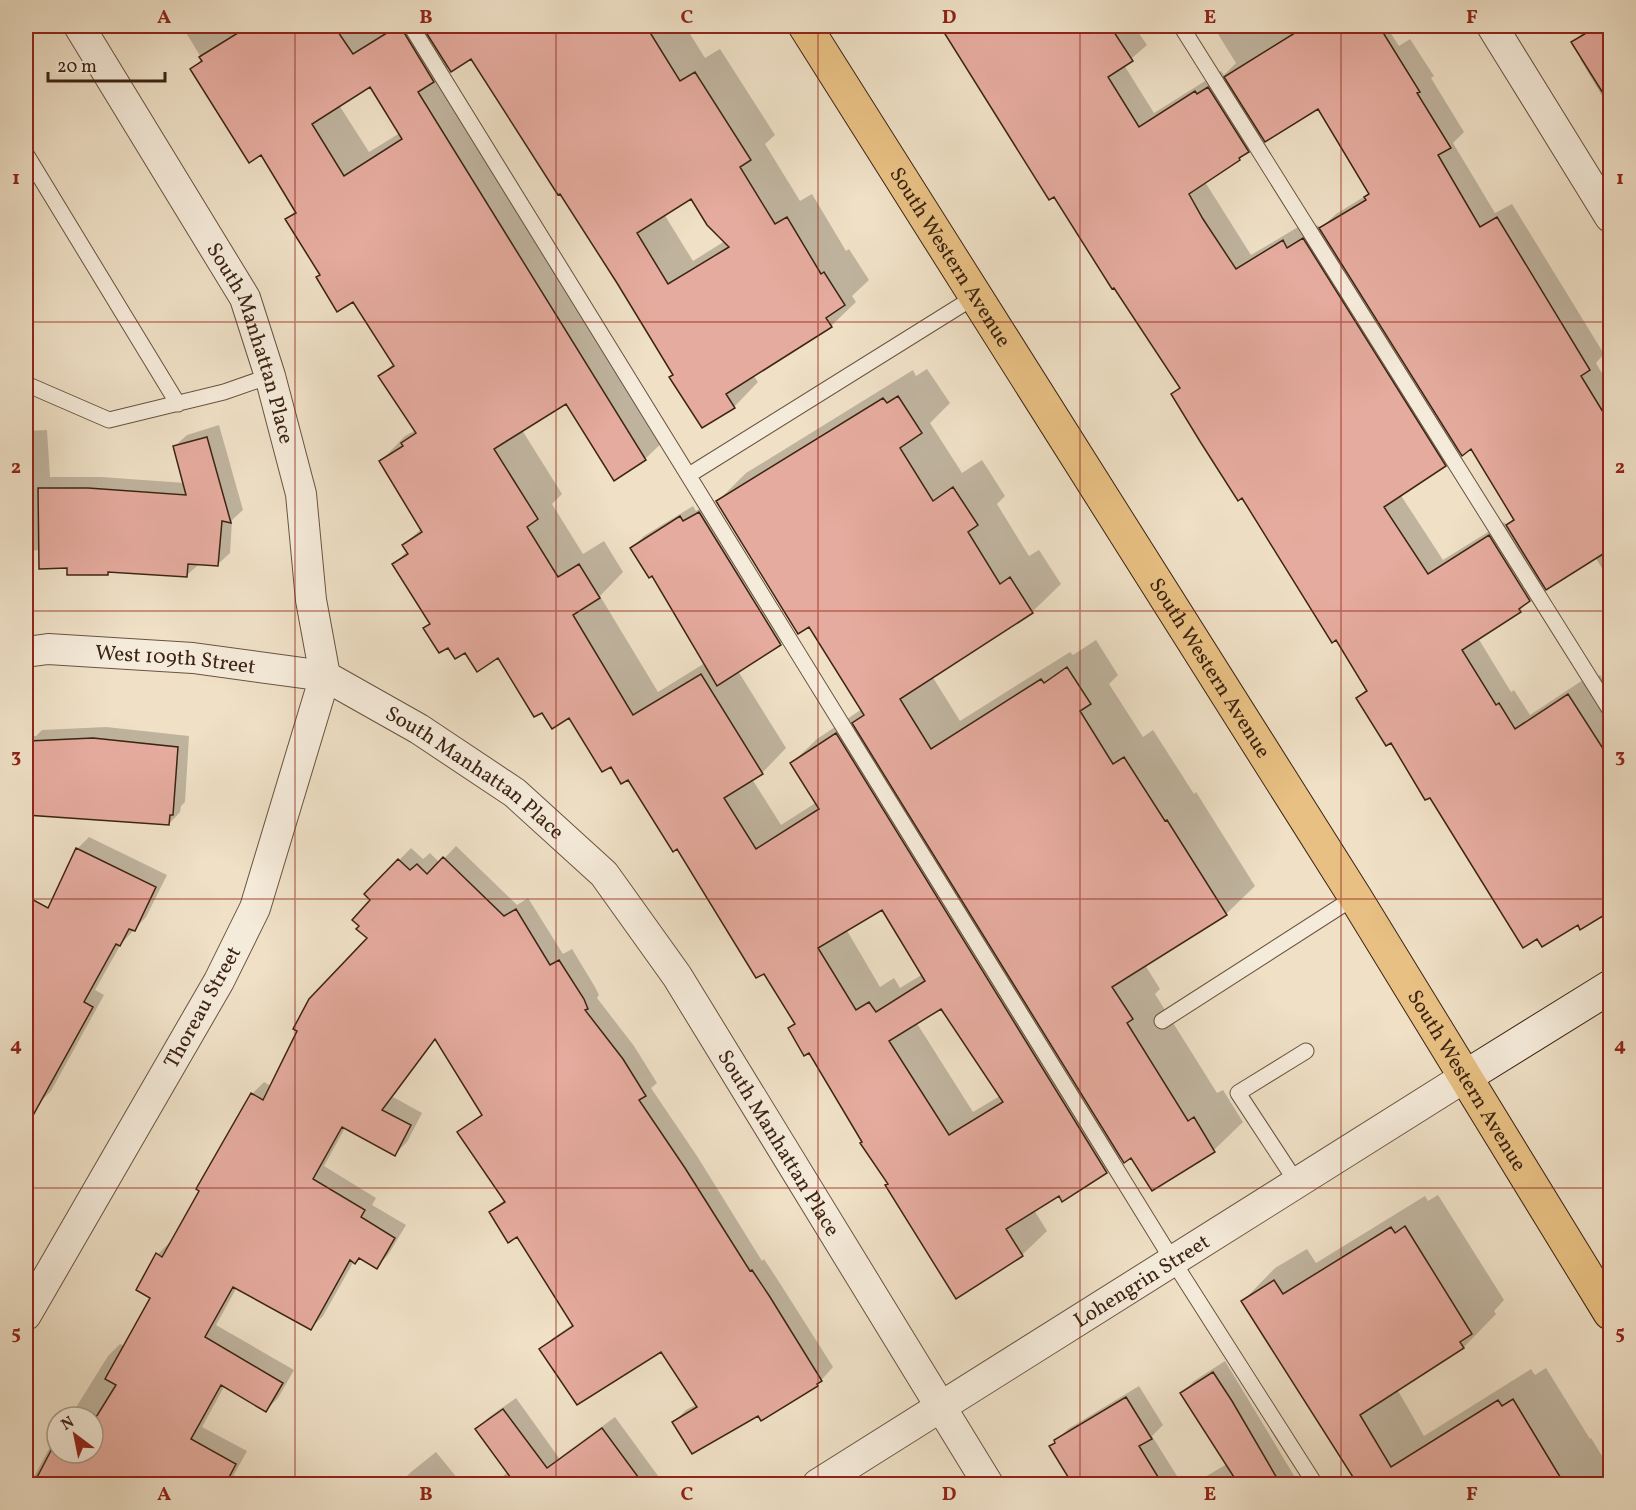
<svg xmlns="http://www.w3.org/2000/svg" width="1636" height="1510" viewBox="0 0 1636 1510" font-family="Vollkorn,serif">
<rect width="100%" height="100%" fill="#efe0c6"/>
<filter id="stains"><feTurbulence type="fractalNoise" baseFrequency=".00333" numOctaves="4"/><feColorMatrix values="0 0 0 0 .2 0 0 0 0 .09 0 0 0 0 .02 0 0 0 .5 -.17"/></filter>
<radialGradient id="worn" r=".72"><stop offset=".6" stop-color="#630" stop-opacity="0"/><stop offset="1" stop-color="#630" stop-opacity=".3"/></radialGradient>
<path fill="#0003" fill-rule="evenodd" d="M182,26H685L705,58L720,49L775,135L765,144L800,201L812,194L846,251L849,249L869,280L852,296L856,302L831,326L753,375L758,382L734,407L675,374L618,282L471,57L449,66L444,71L670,435L645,459L614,479L566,402L522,430L562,494L552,504L583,554L604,541L623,572L600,596L658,692L705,663L652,574L632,548L644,536L693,506L696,511L712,501L792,632L780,644L738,671L786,748L762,773L752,779L781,825L817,802L792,763L817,739L862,709L809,625L718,501L746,473L913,370L916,376L927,369L950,403L930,423L962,473L982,460L1005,496L997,504L1029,556L1039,550L1061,584L1032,612L932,676L960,721L1070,652L1073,655L1096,640L1118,675L1109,684L1143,737L1153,730L1194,794L1196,792L1255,886L1226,914L1145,965L1160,989L1155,994L1217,1093L1223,1090L1243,1122L1214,1150L1152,1189L1132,1156L1122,1157L1107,1172L1063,1200L1059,1194L1034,1210L1047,1231L1022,1255L889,1183L809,1051L790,1029L796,1022L764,972L628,778L611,765L570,716L542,711L499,656L466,651L448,646L425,628L431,623L394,564L408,550L404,545L422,528L381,461L405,436L416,430L380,377L394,363L354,300L321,274L287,219L296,210L261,153L192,69L202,59ZM370,85L400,133L369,152L339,105ZM691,197L725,241L693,261L664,214ZM882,908L923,974L900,988L894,978L880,987L846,929ZM942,1007L1000,1096L973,1112L916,1022Z
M942,26H1134L1147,45L1124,65L1154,113L1221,71L1224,75L1236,63L1213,26H1386L1399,46L1410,39L1434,76L1431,78L1464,132L1453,143L1495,213L1512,204L1604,354L1596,363L1610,387V581L1595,557L1545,585L1520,610L1478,638L1511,692L1514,690L1530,715L1583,680L1586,684L1600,675L1603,679L1610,671V909L1578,923L1431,796L1391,741L1358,698L1367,688L1173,394L1181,387L1054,195L1049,198ZM1319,107L1370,193L1336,214L1320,229L1318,225L1302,234L1298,227L1251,255L1205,182L1240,159L1263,136ZM1472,447L1514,518L1507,526L1504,522L1443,560L1400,494L1445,465L1460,450Z
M1584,26H1610V109L1580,59L1582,57L1573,42L1584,32L1581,28Z
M219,425L243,510L232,520L230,553L217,565L199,564L186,576L110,571L108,573L69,566L40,550L26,551V431L47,430L50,477H101L185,483L174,447L187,435Z
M106,727L189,736L185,802L181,806L180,812L169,824L26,813V736H36L42,730Z
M89,837L167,875L146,917L121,944L95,990L104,995L51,1091L39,1103L31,1104L26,1110V957L77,849Z
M456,846L517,905L528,898L563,954L572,949L595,987L599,995L597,998L634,1046L657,1083L651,1088L697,1156L762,1261L764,1259L781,1285L833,1367L817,1385L758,1414L674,1422L686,1410L697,1404L662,1350H541L553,1338L573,1324L518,1235L491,1212L505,1199L459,1133L483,1113L436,1039L393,1097L422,1113L407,1142L395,1154L345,1128L324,1166L376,1198L372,1205L406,1225L388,1255L376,1267L360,1257L354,1261L323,1316L311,1328L237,1287L216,1325L294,1370L278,1398L266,1410L225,1385L202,1427L247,1451L229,1484H30L57,1434V1453H93V1417H70L108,1356L120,1344L125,1346L152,1297L158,1254L170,1242L172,1244L252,1094L264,1082L271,1086L369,938L372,900L366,894L411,848L423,859L430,853L440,863Z
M1438,1195L1504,1300L1494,1311L1496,1314L1464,1347L1397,1389L1424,1436L1531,1369L1535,1375L1546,1368L1590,1439L1591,1438L1610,1469V1475L1604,1482L1605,1484H1356L1351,1476L1353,1474L1243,1301L1275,1268L1307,1249L1316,1263L1425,1196L1428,1201Z
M1225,1361L1299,1484H1193L1227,1464L1182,1393L1194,1381Z
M1139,1386L1163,1425L1152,1436L1182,1484H1074L1051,1446L1068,1429Z
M516,1398L559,1458L615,1417L661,1480L656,1484H493L508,1472L477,1429L489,1417Z
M436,1452L462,1484H399L411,1472Z"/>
<path fill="#e5ab9e" stroke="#3c2413" stroke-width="1.5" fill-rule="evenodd" d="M249,26H334L353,54L398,26H401L403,31L434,82L418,92L646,460L614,481L566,404L494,449L538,519L527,527L558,577L579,564L600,598L573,615L633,715L701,674L763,774L724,798L756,849L819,809L790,763L836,733L1107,1173L1062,1202L1059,1196L1006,1229L1023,1256L956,1299L885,1185L888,1184L860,1143L862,1142L809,1053L804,1056L788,1028L795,1024L764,974L756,978L677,849L673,852L628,780L621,784L611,767L602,772L569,718L552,729L542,713L534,717L498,658L477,672L465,653L455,659L448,648L439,653L423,628L430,624L392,564L408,554L402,545L422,532L379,461L403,446L401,443L416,433L378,376L394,366L353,302L337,312L316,277L320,275L285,219L296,213L293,208L261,155L249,163L190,69L202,61L199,57ZM370,87L402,139L344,176L312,124ZM882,910L925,981L876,1012L869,1002L856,1010L818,948ZM941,1009L1003,1102L949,1135L889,1041Z
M422,26H646L680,81L695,72L751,160L740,167L775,224L787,217L821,274L824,272L845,305L826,318L832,327L726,394L735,408L702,428L669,377L673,375L617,283L560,194L558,195L471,59L451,72ZM691,199L707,225L729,247L668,284L637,233Z
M940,26H1110L1133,61L1108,77L1139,127L1195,91L1197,94L1208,87L1249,152L1239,158L1240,160L1189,194L1203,219L1236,269L1283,240L1287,248L1303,238L1446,466L1384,507L1428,574L1489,535L1530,601L1519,609L1521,612L1462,650L1496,705L1499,703L1515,729L1568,694L1611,761V911L1580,930L1578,925L1542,947L1537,939L1523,948L1430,798L1425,800L1391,743L1386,746L1356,698L1367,691L1336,640L1332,643L1242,498L1238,501L1201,443L1171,394L1180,388L1114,288L1112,289L1054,197L1049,200Z
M1306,26H1379L1420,92L1417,93L1451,148L1438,155L1480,227L1497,217L1590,370L1581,376L1611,425V549L1546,590L1506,525L1514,520L1471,449L1462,456L1319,228L1366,200L1364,197L1369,194L1318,109L1265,142L1224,77Z
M1598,26H1611V106L1571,42Z
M898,396L922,433L900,448L933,501L953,487L978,525L968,532L1000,584L1010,577L1033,613L900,699L931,749L1041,679L1044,683L1067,667L1091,704L1080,711L1113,764L1124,757L1165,821L1167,820L1227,915L1112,987L1133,1019L1127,1023L1188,1121L1194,1117L1215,1152L1152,1191L1131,1158L1124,1163L852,723L864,715L809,627L798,634L716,501L883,398L887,403Z
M207,437L231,523L222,521L218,566L188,564L187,577L108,572V575H67V568L39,569L38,488H88L186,495L173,446Z
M699,512L781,645L717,686L652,576L649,578L630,548L680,516L683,521Z
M93,738L178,747L173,815H170L169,825L26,815V747H29V741Z
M76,848L156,887L135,931L129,929L120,946L116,944L84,1002L93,1007L26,1128V896L48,908Z
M443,857L504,916L516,909L550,965L559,960L584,999L588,1009L585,1010L623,1059L646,1096L639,1100L685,1168L750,1271L752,1270L770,1297L822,1381L817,1384L818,1386L761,1421L758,1416L692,1454L672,1422L697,1407L661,1352L577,1405L539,1349L573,1326L517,1237L508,1243L489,1212L505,1202L457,1132L482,1115L435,1039L382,1110L411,1125L395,1156L342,1127L313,1179L365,1210L361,1217L395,1238L377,1269L359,1258L355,1264L350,1260L311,1330L233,1287L205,1337L283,1383L266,1412L221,1385L191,1439L236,1464L225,1485H33L57,1439V1453H93V1422L116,1385L105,1379L150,1298L136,1290L156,1253L162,1257L199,1191L196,1189L251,1093L263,1100L297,1031L293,1029L309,999L367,938L356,929L359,926L352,920L370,900L364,894L398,859L410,870L417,864L427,874Z
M1405,1226L1472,1334L1460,1342L1464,1348L1360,1415L1391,1467L1498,1400L1502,1406L1513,1399L1565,1485H1358L1241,1301L1274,1280L1283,1294L1391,1227L1395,1233Z
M1213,1372L1232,1401L1281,1485H1239L1180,1393Z
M1126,1397L1152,1439L1139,1446L1163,1485H1073L1049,1446L1055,1443L1054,1440Z
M503,1409L547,1468L602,1428L644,1485H516L475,1429Z"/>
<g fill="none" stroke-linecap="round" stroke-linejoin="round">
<defs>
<path id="lane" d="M411,26L1173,1261L1315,1484
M1181,26L1610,710
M26,154L178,404
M26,384L109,420L224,392L270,376
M689,475L976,296
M1162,1021L1355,897
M1297,1183L1238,1093L1306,1051"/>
<g id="street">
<path id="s1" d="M79,26L245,298L270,376L301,494L311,600L325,676L419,729L515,793L604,874L677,976L988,1484"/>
<path d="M1492,26L1610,217"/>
<path id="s2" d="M26,652L48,649L193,658L325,676L255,908L219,981L26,1315"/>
<path id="s3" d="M818,1484L1465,1077"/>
</g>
<path id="secondary" d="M1465,1077L1610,987"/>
<g id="primary">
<path id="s4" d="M805,26L1355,897L1610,1313"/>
</g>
</defs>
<use href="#lane" stroke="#695340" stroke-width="17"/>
<use href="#street" stroke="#695340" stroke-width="32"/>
<use href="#secondary" stroke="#3c2413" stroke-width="35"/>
<use href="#primary" stroke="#3c2413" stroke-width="35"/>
<use href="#lane" stroke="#f5ebda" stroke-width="15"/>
<use href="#street" stroke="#f5ebda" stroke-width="30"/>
<use href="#secondary" stroke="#f5ebda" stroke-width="33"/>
<use href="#primary" stroke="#e8c083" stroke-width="33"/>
</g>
<path fill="none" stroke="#8f2418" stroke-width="1.5" stroke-opacity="0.55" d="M295,26V1484M556,26V1484M818,26V1484M1080,26V1484M1341,26V1484M26,322H1610M26,611H1610M26,899H1610M26,1188H1610"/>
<g text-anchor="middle" stroke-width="4.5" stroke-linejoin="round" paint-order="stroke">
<g font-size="21" fill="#3c2413" stroke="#f5ebda">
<text dy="7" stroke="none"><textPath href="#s4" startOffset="273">South Western Avenue</textPath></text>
<text dy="7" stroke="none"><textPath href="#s1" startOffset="363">South Manhattan Place</textPath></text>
<text dy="7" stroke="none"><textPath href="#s2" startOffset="150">West 109th Street</textPath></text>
<text dy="7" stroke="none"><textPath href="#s4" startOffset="759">South Western Avenue</textPath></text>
<text dy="7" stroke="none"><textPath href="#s1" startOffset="885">South Manhattan Place</textPath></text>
<text transform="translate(202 1007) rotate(-61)" y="7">Thoreau Street</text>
<text dy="7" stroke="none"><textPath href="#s4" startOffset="1245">South Western Avenue</textPath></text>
<text dy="7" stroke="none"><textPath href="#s1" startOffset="1371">South Manhattan Place</textPath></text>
<text dy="7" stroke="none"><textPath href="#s3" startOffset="382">Lohengrin Street</textPath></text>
</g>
</g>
<rect width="1636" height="1510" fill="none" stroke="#efe0c6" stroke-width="66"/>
<g transform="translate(75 1435) rotate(328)"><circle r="28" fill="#f5ebda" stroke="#ab9b8a" stroke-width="1.5"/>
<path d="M0-4.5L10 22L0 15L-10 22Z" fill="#8f2418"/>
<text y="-9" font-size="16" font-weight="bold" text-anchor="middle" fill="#3c2413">N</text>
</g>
<path d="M48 72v9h117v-9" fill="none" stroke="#3c2413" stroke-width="3"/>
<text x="57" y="72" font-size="18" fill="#3c2413" stroke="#f5ebda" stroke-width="4.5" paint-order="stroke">20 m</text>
<rect x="33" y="33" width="1570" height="1444" fill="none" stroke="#8f2418" stroke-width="2"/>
<g font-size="20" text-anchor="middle" font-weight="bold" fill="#8f2418">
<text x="164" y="23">A</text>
<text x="426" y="23">B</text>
<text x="687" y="23">C</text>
<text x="949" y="23">D</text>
<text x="1210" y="23">E</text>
<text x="1472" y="23">F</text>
<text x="16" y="184">1</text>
<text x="1620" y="184">1</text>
<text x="16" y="473">2</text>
<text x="1620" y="473">2</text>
<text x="16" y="762">3</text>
<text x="1620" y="762">3</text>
<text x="16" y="1051">4</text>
<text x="1620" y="1051">4</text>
<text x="16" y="1339">5</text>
<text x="1620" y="1339">5</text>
<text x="164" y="1500">A</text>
<text x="426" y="1500">B</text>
<text x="687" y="1500">C</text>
<text x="949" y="1500">D</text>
<text x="1210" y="1500">E</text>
<text x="1472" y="1500">F</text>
</g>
<rect width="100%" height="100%" filter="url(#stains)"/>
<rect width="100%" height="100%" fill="url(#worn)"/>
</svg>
